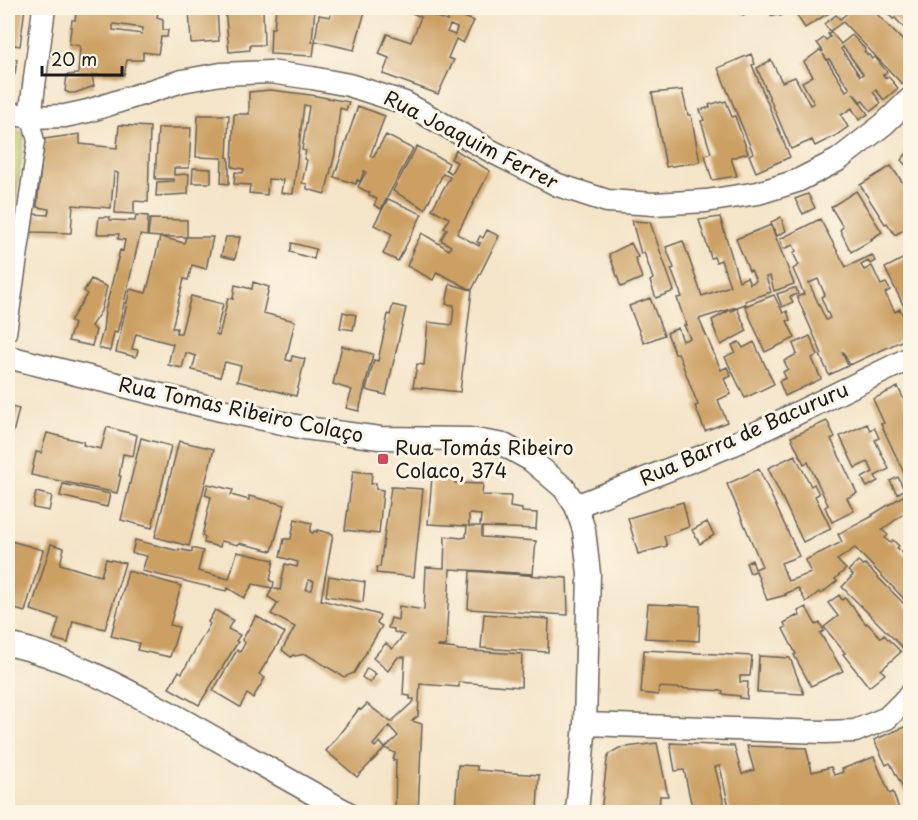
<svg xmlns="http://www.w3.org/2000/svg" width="918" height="820" viewBox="0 0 918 820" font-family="'Playpen Sans',sans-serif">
<rect width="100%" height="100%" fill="#fcf5e5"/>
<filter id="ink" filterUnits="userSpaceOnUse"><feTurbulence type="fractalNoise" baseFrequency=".0167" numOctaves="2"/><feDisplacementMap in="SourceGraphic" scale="12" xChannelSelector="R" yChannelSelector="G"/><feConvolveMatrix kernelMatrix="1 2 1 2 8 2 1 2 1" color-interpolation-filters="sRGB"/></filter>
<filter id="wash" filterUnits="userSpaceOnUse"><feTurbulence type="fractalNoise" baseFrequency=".008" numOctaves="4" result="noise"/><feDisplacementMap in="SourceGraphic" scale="24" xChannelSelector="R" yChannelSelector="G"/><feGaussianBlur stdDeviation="1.35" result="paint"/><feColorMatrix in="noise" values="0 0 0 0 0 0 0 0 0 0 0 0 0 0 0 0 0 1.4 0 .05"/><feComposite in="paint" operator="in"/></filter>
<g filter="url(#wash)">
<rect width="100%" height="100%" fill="#f4e4c8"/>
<path fill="#bcc96b" stroke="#6c7244" stroke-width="1.5" d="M8,125L24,134L8,265Z"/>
<g id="blocks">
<path fill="#cca064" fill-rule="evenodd" d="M8,8H25L20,46L8,44Z
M77,8H122L158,12L157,17L163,19V30H168L167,37H161L158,54L143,52V60H127L124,75H92L94,86L75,93H69L65,91L67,75L78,74L80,46L69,44L72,20H75ZM113,24L143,28L142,34L113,30Z
M189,8H217L219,41L191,43Z
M225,8H263L264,45H250V50L229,52Z
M276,8H315L312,42H315L313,56L270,54L271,28H274Z
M333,8H366L354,50L315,41L319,15L330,17Z
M401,8H435L433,16L447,21L451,12L474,21L463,43L456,39L448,58L454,60L438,94L383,74L389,58L379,54L387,34L411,42L421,17ZM450,25L457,28L455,35L447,32Z
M440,8H455L453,13Z
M740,8H757L743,15Z
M766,8H786L781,10L784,14L780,16L777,13L772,16Z
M792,8H837L805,28Z
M857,8H871L908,46L910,44V75L902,84L843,22L830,31L824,24L836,15L840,19L850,11L851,12Z
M882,8H910V34L895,18L893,19Z
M831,32L841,44L852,35L865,49L864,51L868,55H869L872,59L875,57L887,72L883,75L886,78L888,76L898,88L884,100L876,90L873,92L881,103L871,111L862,100L861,102L853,93L868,114L859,120L852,108L841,115L848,127L835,136L815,146L812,140L791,149L757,68L771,60L782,82L795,77L810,105L814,103L802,82L813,76L804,62L820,50L822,52L823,51L817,43L824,38L826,40L830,37L828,34ZM843,47L850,56L863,74L860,76L841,49ZM823,54L827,60L829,59L850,89L846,91Z
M751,54L755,64L752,65L790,157L756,172L749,155L753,153L718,68Z
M8,59H17L15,74L8,77Z
M271,90L311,95L349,102L346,110L340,108L335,154L325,194L307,189V184L302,183L307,160L304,159L306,151L302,150L309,106L304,105L293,194L281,193L283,180L268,179L267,195L249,193L250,185L234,184L235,172L243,173L244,169L232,167L234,114H249V92Z
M682,90L688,115H691L700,162L666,167L652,93Z
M726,101L732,117L735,116L748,153L731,158L737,176L712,180L705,155L711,153L701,121L704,120L700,110L710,107L709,105L718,102L719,103Z
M358,106L385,116L370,156L373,157L386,135L413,149L381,209L374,205L377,199L369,195L370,193L358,187L366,172L364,171L360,181L357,180L356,184L334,177Z
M198,115H229L227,157L229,158V184L221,183L222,158L196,157Z
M119,125L150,127L148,202L134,201V214L115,213L118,173L114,172L111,208L73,205L71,233L31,232L33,214L48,215L49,209L37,207L44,139L80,134V144L117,148Z
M158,128H191L189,168H174V175L189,174L188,194L156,196L157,182L174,181V179H155Z
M417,146L449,163L446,170L451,173L457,162L451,159L456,150L490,171L457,234L479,246L480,243L477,242L480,236L483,238L487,230L499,236L472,290L460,392L413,387L417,364L424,365L428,322L452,325L454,305L446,304L450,284L472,290L437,272L433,280L407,266L414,250H413L422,233L449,250L451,246L441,240L447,229L444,228L449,218L432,209L450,177L443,174L425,209L393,191Z
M910,150V170L901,160Z
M891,166L910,193V226L895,235L887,223L885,224L860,185Z
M193,168L211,169V183H192Z
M856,191L882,232L871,239L872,240L851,252L840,230L843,227L831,207Z
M808,194L815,208L803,214L795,199Z
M388,199L422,214L398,261L383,254L392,234L374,225Z
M136,215L148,216L147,236L140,235L117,333L114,332L110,351L98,348L103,330L105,311L120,250L123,251L125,240L118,239L119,234H97L99,217H110V220L135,221Z
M720,217L739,281L747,277L750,284L756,281L751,270L749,271L736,239L771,225L794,284L774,291L770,276L766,277L771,292L745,301L746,304L699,319L721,370L727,367L731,376L724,379L731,394L718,400L727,422L705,431L695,406L698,405L678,353L675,354L667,333L678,328L683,341L690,338L684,325H686L677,298L682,297L671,269L674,268L666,247L683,241L702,296L730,286L721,260L716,262L714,257L711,258L699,220Z
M781,217L786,231L777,236L771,222Z
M150,219L187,220V237H213L206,269L192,265L188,280L184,279L172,328H177L176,333H181L191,296L223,304L216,334L219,336L228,298L233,299L235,285L252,289L253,282L269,287L263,313L295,321L286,360L291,361L292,356L305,359L296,396L237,381L241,366L225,362L220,377L192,370L196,356L186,353L182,368L168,365L173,344L136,334L132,349L138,350L136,357L116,352L130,289L146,293L151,275L160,237L148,236ZM161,237H186L184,243Z
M820,219L846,267L872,255L875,261L870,264L868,261L861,265L864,270L872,266L881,285L886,283L890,290L885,293L895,312L900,309L904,317L908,315L885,268L910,255V337L850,365L843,352H842L848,366L829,375L820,355L822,354L797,297L804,294L793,269L799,265L793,253L796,251L793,245L783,249L780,239ZM818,279L825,295L821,297L830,318L826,320L809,283Z
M632,221L650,222L674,291L656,298L650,281L653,279L644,252L641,254Z
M226,237H240L235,259L221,256Z
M292,243L316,249L314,259L290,252Z
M631,243L638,257L635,258L642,278L621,287L609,254Z
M91,279L107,287L101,311L91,326L96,330L92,346L68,341L74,324L70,321L87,294L84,291Z
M794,288H796L798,294L790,297L793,302L782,307L777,294Z
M774,295L783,313L787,311L790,320L787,321L795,338L765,352L745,306Z
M650,298L664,335L644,343L629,306Z
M393,305L406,308L386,395L366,390L374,360L378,361L388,314L390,315Z
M737,308L747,331L721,345L713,326H714L712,320L730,310L731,311Z
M343,312L356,315L353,330L340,328Z
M810,336L818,355L812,358L821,379L785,396L779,381L786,378L783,372L788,369L784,361L797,354L793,344Z
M739,342L743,348L754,342L774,384L745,398L725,357L735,352L732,345Z
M342,346L373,354L359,411L346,408L352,390L333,384Z
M898,387L910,413V486L881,424L884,423L873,399Z
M8,406L19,409L8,453Z
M827,421L835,437L831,439L857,493L847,498L854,511L832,522L825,507L828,505L808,462L804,464L791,437Z
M867,424L870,430L874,428L876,431L879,438L875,440L889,469L875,476L878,481L867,487L862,478L873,472L868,462L855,468L840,436Z
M107,427L137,435L133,456L123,454L119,476H121L117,493L31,475L36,452L41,453L47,433L84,442L83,445L101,449Z
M141,438L171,446L152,528L121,520Z
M179,441L214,449L189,546L155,537Z
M795,455L811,486L814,484L819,494L815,496L831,529L803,542L768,468Z
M759,469L799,556L781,563L788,581L811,573L805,560L842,542L838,534L873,516L872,515L906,494L910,503V517L906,512L882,530L888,535L885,538L890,543L893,540L899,546L897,548L910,560V605L855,548L837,560L846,569L835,579L837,581L821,594L819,592L806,602L798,588L785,594L786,595L767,600L756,571L750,573L746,563L752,560L755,569L762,566L727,484Z
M353,471L372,473L371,484L376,483V489L383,490L379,534L345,530Z
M432,477L455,478V483L483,484L482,495L511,496L510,507L522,509V512L537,513L536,529L482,527V537L536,541L533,574L450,569L446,646H438V647L457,649V650L522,654L521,687L459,682V687L420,684L418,716L412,721L422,724L418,812H395L396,760H393L395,753L385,748L398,736L389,726L373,745L375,747L380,742L385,748L357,777L326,751L359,709L361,710L367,704L391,722L414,701V699H410V696L403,695L405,657H398L388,671L373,658L386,643L392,649L404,635L394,632V629L388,628L391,618L398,620L399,606L424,610L426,567L444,568L445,536L461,538L466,537L467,526L428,524ZM469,514L481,515L480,526H469Z
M898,477L904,490L897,494L890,481Z
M63,484L110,494L107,507L60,496Z
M208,484L233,490L231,495L249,500V496L285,505L272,551L239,543L238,545L221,541L220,547L204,543L205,537L202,536L211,497L205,495Z
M391,487L423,489L414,577L376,573L377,567H380Z
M36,492L52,496L49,511L33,508Z
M683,502L689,527L664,536L667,546L638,554L628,518Z
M295,519L312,523L310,532L313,533L314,531L317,532V530L333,534L321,600L380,615L377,623L382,626L354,673L344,677L306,654L295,656L293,655L291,657L282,650L295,627L271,614L278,603L268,597L272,588L280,590L285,564L297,567L298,562L280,557L284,539H291ZM309,580L314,581L312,590H306Z
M707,522L714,535L700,544L692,530Z
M135,540L179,551V549L192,552V548L203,551L198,571L229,579L237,552L274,560L270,581L274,582L273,588L253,584L244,598L228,588L226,591L142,571L147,556L132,553Z
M11,541L43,550L25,612L8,607V555Z
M51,544L64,548L60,564L86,572L101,576L106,559L125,563L105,629L73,621L68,643L53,639L59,619L31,610Z
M858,561L863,565L865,564L910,610V650L909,648L906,651L842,587L853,575L848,571Z
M128,571L181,586L170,625L179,627L170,657L137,650L139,643L111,636Z
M470,571L567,578L568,615L468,609Z
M329,576L365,582L363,602L326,596Z
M839,595L842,600L845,598L851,606H852L866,624L867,623L881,638L884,635L901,652L881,670L885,674L869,687L843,654L845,653L824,627L838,616L828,603Z
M648,604L700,606L699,641L645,638Z
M806,607L816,625L820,623L824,631L820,633L843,671L811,686L794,655L796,654L783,629L786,627L784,623L796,616V617L800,616L798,611Z
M215,610L233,620L228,629L240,635L236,641L238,642L199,705L169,688L179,671L182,673L210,624L208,622Z
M484,614L549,619L548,652L481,648Z
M256,616L285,633L259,674L265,678L253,698L247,694L240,707L213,691L237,650L240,652L245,643L242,640Z
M644,650L752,656L750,676H740V682H748L747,699L740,698V696L722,694L723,691L659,687L658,695L641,693Z
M759,656L790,658L804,694L757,692Z
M367,668L376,674L370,683L362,677Z
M909,725L910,726V801L890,763L886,765L874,740Z
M657,743L668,796H660L659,812H601L607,760L609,754L619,748Z
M670,743L734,746L742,774L754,770L747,746L806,748L812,772L831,767L834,775L843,772L842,769L874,757L890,794L893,792L900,812H730L720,766L715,767L726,812H693L684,770L675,771Z
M458,765L477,766V770L539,775L537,810L499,808L498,812H455Z"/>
</g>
</g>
<g filter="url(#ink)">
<use href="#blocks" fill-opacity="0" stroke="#686258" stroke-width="1.5"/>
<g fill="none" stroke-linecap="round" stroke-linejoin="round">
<defs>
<path id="pedestrian" d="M8,333L36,141L30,117"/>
<path id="minor" d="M8,113L30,117L65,116L88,111L182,81L221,74L270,72L312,78L349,85L405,103L491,151L558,185L607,201L654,204L706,201L758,193L797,181L838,160L884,124L910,99
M30,117L44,8
M8,357L221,410L305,428L380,438L470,439L504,445L531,460L564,488L576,506L584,530L589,574L585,724L577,812
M576,506L734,444L910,358
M8,644C70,658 123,688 179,718C235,749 290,781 346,812
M585,724L824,732L855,731L887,718L910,695"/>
</defs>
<use href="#pedestrian" stroke="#686258" stroke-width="19"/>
<use href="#minor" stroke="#686258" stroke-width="25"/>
<use href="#pedestrian" stroke="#fff" stroke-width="16"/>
<use href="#minor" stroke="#fff" stroke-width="22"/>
</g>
</g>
<rect fill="#d1495b" stroke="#fcf5e5" stroke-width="2" x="377" y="453" width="12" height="12" rx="3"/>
<g text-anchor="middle" stroke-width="6" stroke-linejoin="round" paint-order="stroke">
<g font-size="20" fill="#1c1c1c" stroke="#fcf5e5">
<text transform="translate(471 140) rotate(27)" y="7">Rua Joaquim Ferrer</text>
<text transform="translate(241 410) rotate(12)" y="7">Rua Tomas Ribeiro Colaço</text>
<text transform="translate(744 434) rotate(-24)" y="7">Rua Barra de Bacururu</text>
</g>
<g font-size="20" fill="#1c1c1c" stroke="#fcf5e5" text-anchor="start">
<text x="395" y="455">Rua Tomás Ribeiro<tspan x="395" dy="23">Colaco, 374</tspan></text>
</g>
</g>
<rect width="918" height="820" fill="none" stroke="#fcf5e5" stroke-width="30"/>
<path d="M42 66v9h80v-9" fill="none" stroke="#1c1c1c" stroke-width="3"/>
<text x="51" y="66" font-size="18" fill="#1c1c1c" stroke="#fcf5e5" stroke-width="4.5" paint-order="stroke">20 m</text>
</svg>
